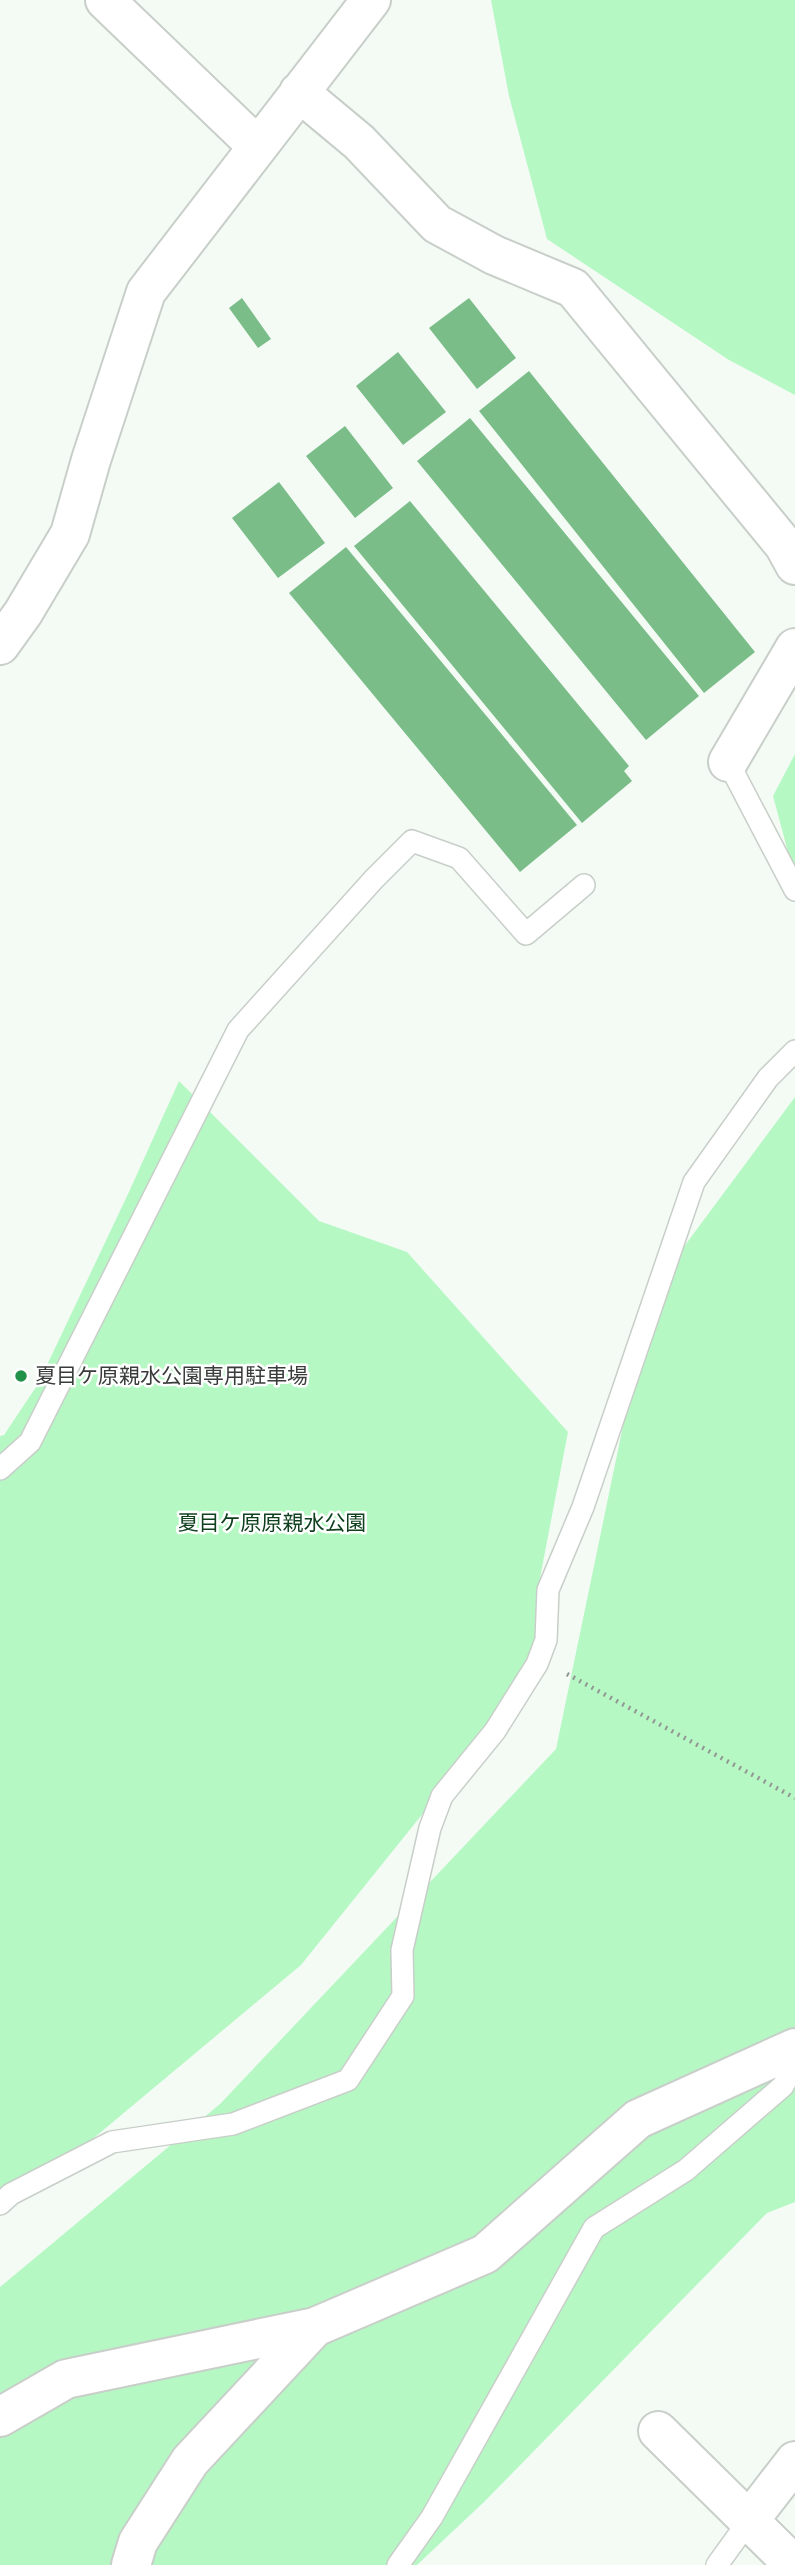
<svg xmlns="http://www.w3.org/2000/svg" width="795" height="2565" viewBox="0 0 795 2565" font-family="Quicksand,'Noto Sans JP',sans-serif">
<rect width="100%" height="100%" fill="#f4fbf5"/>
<path fill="#b6f8c4" d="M491,0H795V395L729,360L547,239L509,96Z
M795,754V878L773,796Z
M179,1081L319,1221L407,1252L568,1432L540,1578L536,1657L511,1704L301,1965L89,2142L0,2188V1436L4,1435L38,1384L128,1194Z
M795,1097V2202L767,2213L484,2502L417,2565H0V2287L220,2104L556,1749L651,1291Z"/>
<path fill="#7bbd89" d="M242,298L271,339L258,348L229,308Z
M469,298L516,358L477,389L429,328Z
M398,352L446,412L403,445L356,386Z
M529,371L755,652L704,693L479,411Z
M470,418L699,696L646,740L417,461Z
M345,426L393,488L355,518L306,456Z
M279,482L325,543L278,578L232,518Z
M410,501L629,766L624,771L632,781L582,823L354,546Z
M346,547L577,825L520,872L289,593Z"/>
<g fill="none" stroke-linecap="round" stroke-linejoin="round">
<defs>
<path id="service" d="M728,762L795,890
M0,1469L30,1442L238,1030L374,879L412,841L459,858L526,934L584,885
M0,2204L11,2194L112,2142L233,2124L348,2080L403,1996L402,1950L430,1828L442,1796L495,1731L537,1664L546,1640L548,1590L583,1507L694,1182L768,1078L795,1051
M398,2565L432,2517L594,2228L686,2170L783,2086L795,2063
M717,2565L748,2522"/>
<path id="minor" d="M105,0L257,146
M299,92L359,142L437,224L494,255L573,288L784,545L795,565
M0,645L23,613L70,534L91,460L146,292L371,0
M728,762L795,648
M0,2417L66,2379L315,2327L485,2254L638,2119L795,2048
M658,2431L794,2565
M748,2522L795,2461
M131,2565L138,2542L190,2461L315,2327"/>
</defs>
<use href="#service" stroke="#c8cfc9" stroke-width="24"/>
<use href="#minor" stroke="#c8cfc9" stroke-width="42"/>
<path stroke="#929793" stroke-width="4.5" stroke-dasharray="2 5" stroke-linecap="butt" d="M567,1674L795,1798"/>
<use href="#service" stroke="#fff" stroke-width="21"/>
<use href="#minor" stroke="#fff" stroke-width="38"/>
</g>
<circle fill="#229149" stroke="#fff" stroke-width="2.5" cx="21" cy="1376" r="7"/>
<g text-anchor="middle" stroke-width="5" stroke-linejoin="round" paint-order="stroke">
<g font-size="21" fill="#393c3a" stroke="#fff" text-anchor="start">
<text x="35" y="1383">夏目ケ原親水公園専用駐車場</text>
</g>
<g font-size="21" fill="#0f411f" stroke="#fff">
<text x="272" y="1530">夏目ケ原原親水公園</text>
</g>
</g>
</svg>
